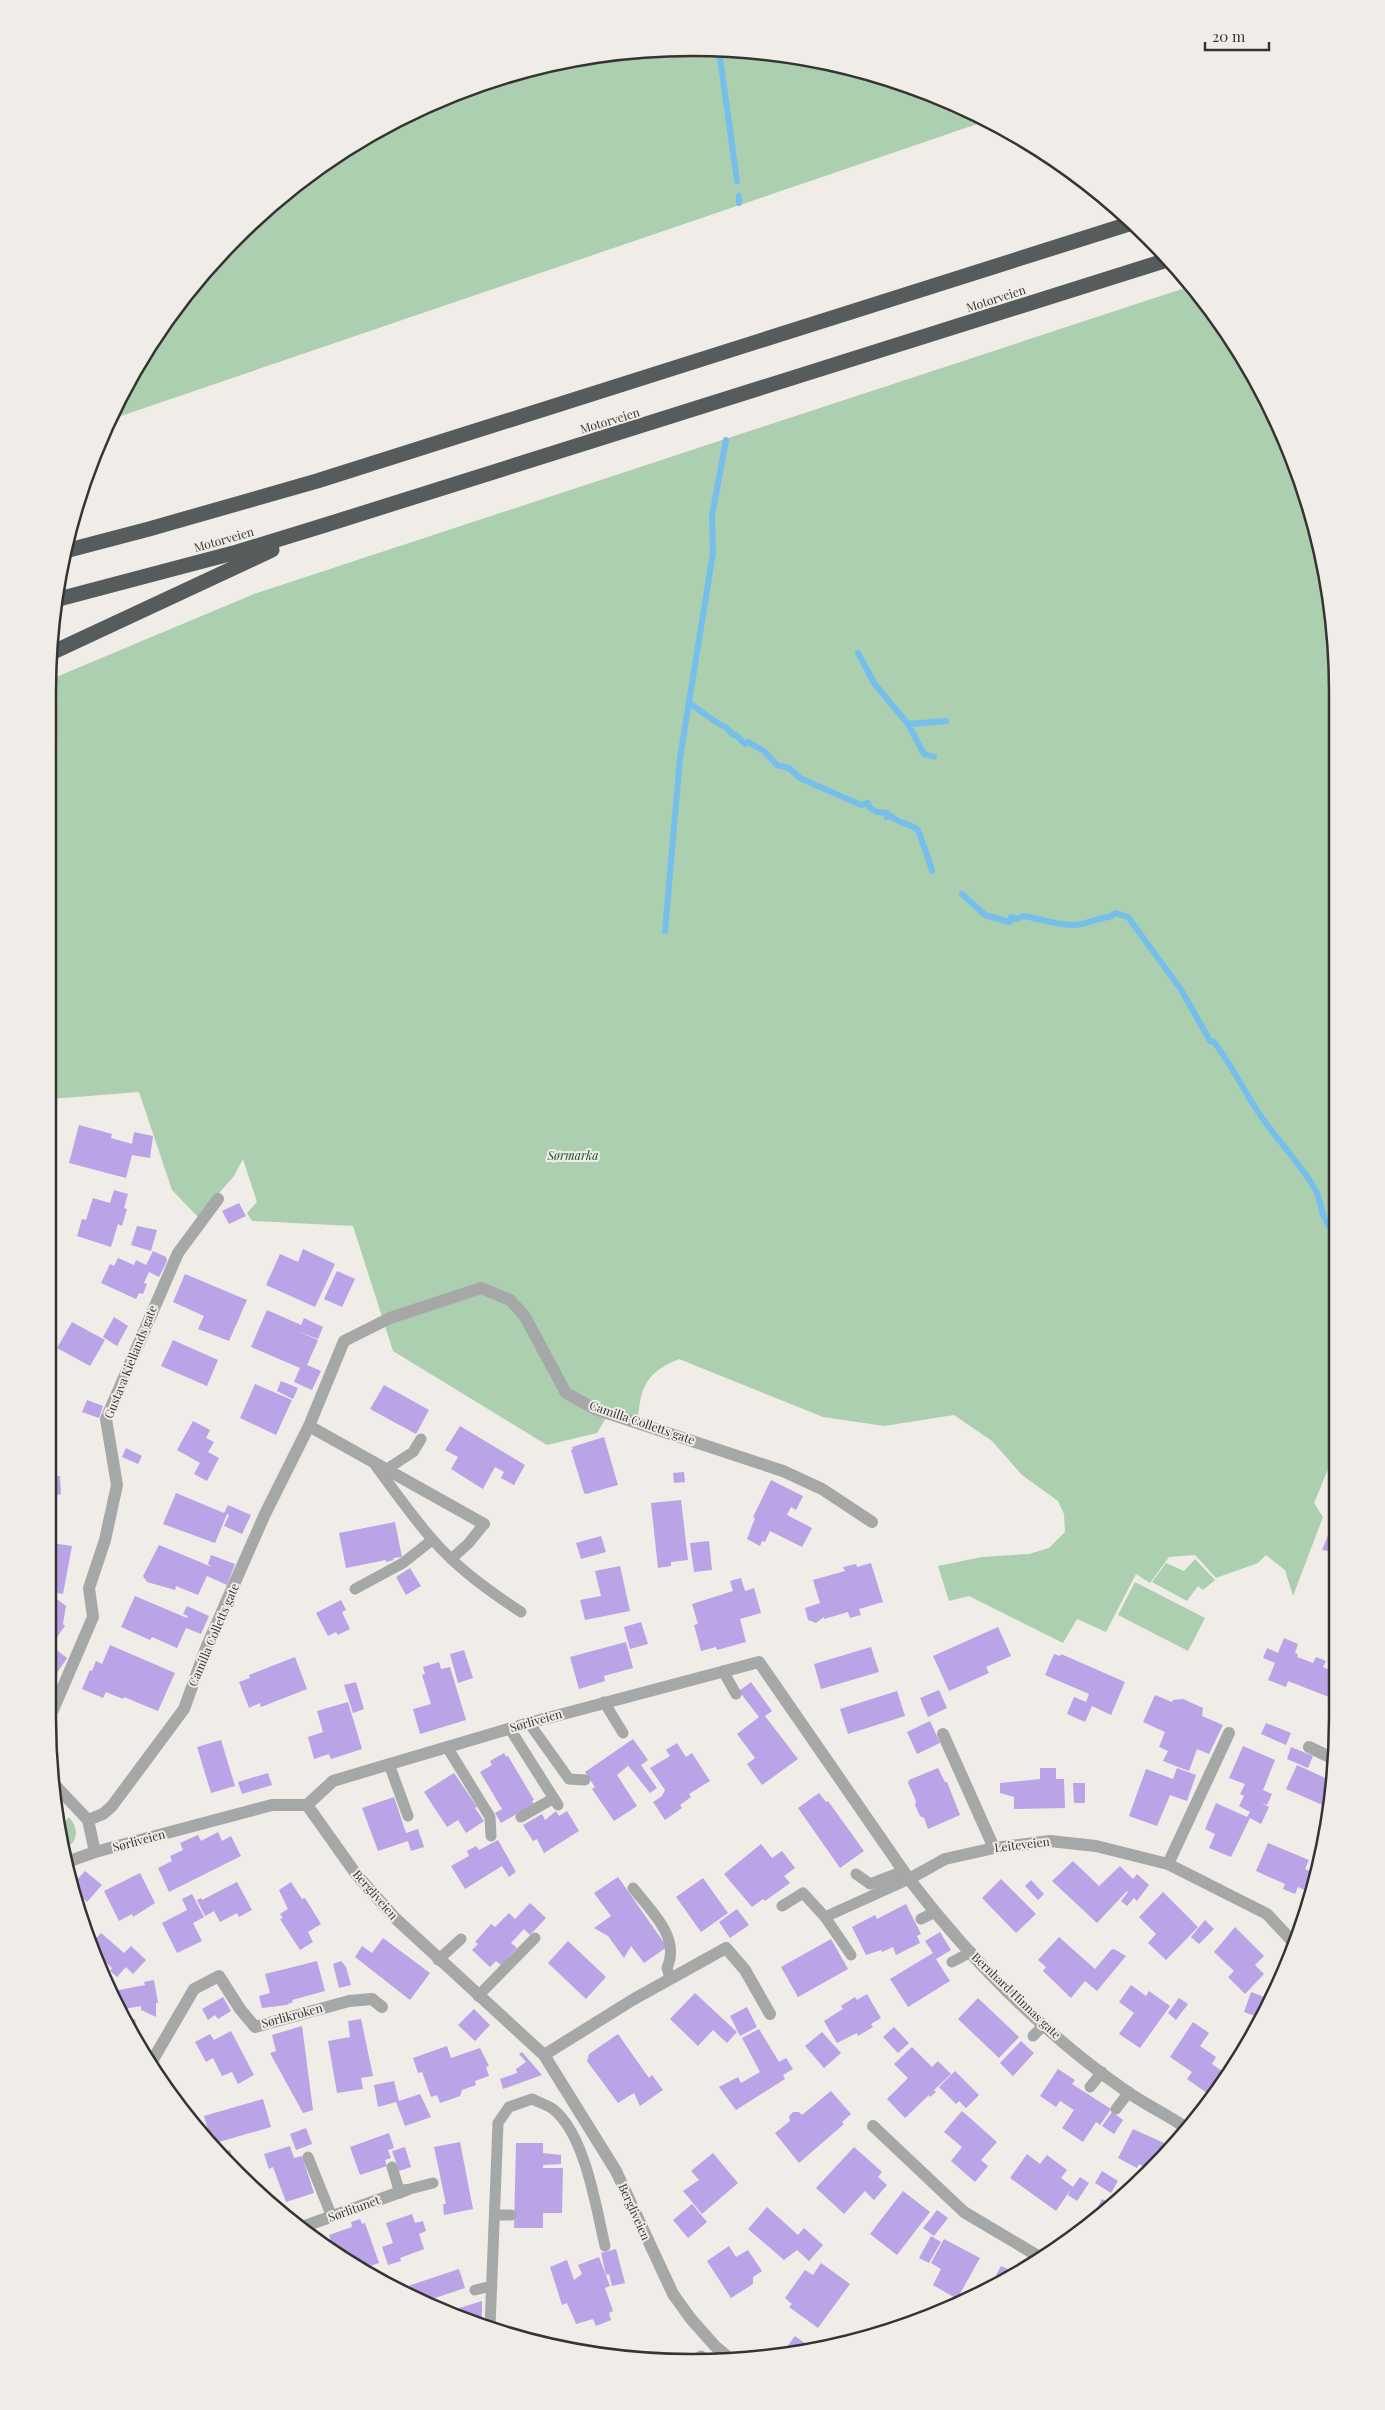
<svg xmlns="http://www.w3.org/2000/svg" width="1385" height="2410" viewBox="0 0 1385 2410" font-family="'Playfair Display',serif">
<rect width="100%" height="100%" fill="#f0ece8"/>
<path fill="#abcfaf" d="M692,48L818,60L939,96L986,121L115,418L156,334L236,237L334,156L445,97L566,60Z
M1188,287L1251,370L1303,485L1336,650V1450L1314,1503L1323,1517L1293,1596L1285,1570L1266,1555L1258,1563L1216,1578L1195,1555L1169,1557L1150,1583L1136,1574L1106,1632L1077,1619L1063,1643L969,1596L949,1601L938,1566L982,1557L1029,1554L1049,1548L1065,1532L1064,1514L1058,1501L1022,1475L992,1441L954,1415L884,1426L823,1417L679,1359C648,1372 641,1384 638,1418L612,1408L597,1433L547,1445L393,1351L353,1226L252,1221L247,1213L257,1202L243,1159L234,1176L198,1217L172,1190L139,1092L51,1099L49,680L254,594Z
M1195,1559L1215,1580L1203,1590L1198,1586L1187,1601L1152,1582L1166,1563L1184,1571Z
M1135,1582L1205,1618L1188,1651L1118,1615Z
M69,1817C78,1827 80,1843 64,1848L59,1828Z"/>
<g fill="none" stroke-linecap="round" stroke-linejoin="round">
<path stroke="#76bfec" stroke-width="6" d="M719,50L737,181
M739,196V203
M858,653L874,683L908,724L924,754L934,757
M689,703C698,708 718,726 726,727L733,735H736L745,744L748,742L764,751L777,765L789,768L800,778L861,805L868,803L870,808L877,812L887,813V817L891,816C899,824 910,823 918,830C923,844 928,856 932,871
M908,724L946,721
M962,894L985,915L1009,922L1011,921V917L1017,919L1023,916C1042,919 1058,926 1076,925C1088,924 1099,917 1110,917L1115,913L1128,917L1182,991L1210,1041L1214,1042C1230,1063 1242,1087 1256,1109C1274,1137 1298,1160 1315,1189C1320,1198 1320,1204 1323,1214C1325,1222 1332,1230 1336,1237
M665,931L680,758L713,553L712,516L726,440"/>
</g>
<path fill="#baa3e6" d="M79,1125L112,1134L111,1138L132,1144L134,1132L153,1136L150,1158L132,1155L126,1178L69,1163Z
M114,1190L128,1194L124,1208L127,1209L122,1226L118,1224L111,1247L77,1236L82,1219L86,1220L93,1198L110,1203Z
M239,1203L246,1216L229,1224L222,1211Z
M137,1226L157,1230L151,1251L131,1245Z
M303,1249L335,1264L315,1307L266,1285L280,1254L298,1262Z
M153,1251L166,1257L167,1261L159,1277L149,1272L144,1283L147,1284L143,1294L139,1293L136,1299L101,1283L110,1264L114,1266L118,1258L134,1265L136,1260L146,1265Z
M51,1262L54,1265L53,1281H51Z
M337,1271L355,1279L342,1307L324,1299Z
M185,1274L247,1300L229,1341L198,1329L204,1316L173,1302Z
M267,1310L301,1325L304,1318L323,1327L318,1339L297,1331L318,1340L307,1365L321,1371L312,1390L294,1382L300,1368L251,1347Z
M114,1317L128,1326L117,1346L103,1337Z
M72,1322L105,1340L90,1366L57,1348Z
M173,1340L218,1360L207,1386L161,1366Z
M281,1381L298,1388L293,1399L277,1391Z
M255,1384L292,1400L276,1435L240,1418Z
M384,1385L429,1410L416,1434L370,1409Z
M87,1400L103,1406L99,1418L82,1412Z
M193,1421L210,1430L206,1438L214,1442L208,1452L219,1458L207,1481L194,1474L200,1463L177,1450Z
M460,1426L525,1465L514,1485L501,1478L504,1472L495,1467L483,1489L451,1469L458,1457L445,1450Z
M604,1437L618,1485L586,1494L584,1493L571,1450L573,1449L572,1447Z
M52,1448H56V1476H60L61,1494L57,1495V1510H52Z
M126,1448L142,1456L138,1464L122,1457Z
M684,1472L685,1482L674,1483L673,1473Z
M771,1480L803,1496L796,1510L791,1507L787,1515L812,1528L802,1547L770,1531L765,1542L762,1541L760,1546L747,1539L755,1518L753,1517Z
M176,1493L224,1513L228,1505L251,1515L242,1534L224,1526L229,1515L227,1514L215,1543L163,1524Z
M681,1500L688,1560L671,1562V1566L658,1568L651,1503Z
M1336,1516V1559L1332,1558L1334,1552L1322,1550Z
M395,1522L402,1557L393,1558L394,1560L386,1562V1560L346,1568L339,1533Z
M601,1536L606,1552L581,1559L576,1543Z
M709,1541L712,1570L694,1572L690,1543Z
M52,1543L72,1546L63,1594L52,1592Z
M159,1545L212,1567L208,1564L211,1555L235,1564L227,1585L207,1576L198,1595L176,1586L175,1590L147,1582L143,1576Z
M871,1563L883,1602L859,1609L861,1615L850,1618L848,1612L824,1619V1617L816,1623L808,1620L805,1608L820,1603L813,1580L845,1571L843,1567L856,1564L857,1567Z
M620,1566L630,1611L585,1620L580,1600L601,1596L595,1571Z
M410,1568L421,1586L406,1595L396,1577Z
M741,1578L745,1591L754,1588L761,1613L740,1619L746,1642L717,1650L716,1647L701,1651L694,1625L698,1624L692,1604L733,1591L730,1581Z
M135,1596L187,1618L188,1616L183,1614L187,1606L209,1616L201,1634L186,1628L177,1648L152,1637L150,1640L121,1627Z
M54,1597L66,1606L63,1624L65,1626L52,1644Z
M341,1600L346,1610L342,1612L350,1629L338,1635L336,1632L328,1636L316,1613Z
M641,1622L648,1644L630,1649L624,1627Z
M998,1627L1011,1656L986,1667L989,1673L949,1691L933,1656Z
M1284,1638L1298,1644L1295,1653L1298,1654L1297,1657L1313,1663L1316,1657L1326,1661L1323,1667L1336,1673V1680L1329,1697L1288,1681L1286,1687L1268,1680L1275,1663L1263,1658L1267,1648L1278,1653Z
M626,1642L633,1668L604,1676L605,1681L579,1689L570,1657Z
M110,1645L175,1673L158,1711L124,1697L123,1699L106,1692L103,1698L82,1689L90,1670L92,1671L96,1661L102,1664Z
M53,1647L67,1658L55,1676L53,1675Z
M871,1647L879,1672L821,1689L814,1664Z
M464,1650L473,1678L458,1683L450,1654Z
M1054,1654L1060,1656L1061,1654L1125,1682L1111,1715L1092,1706L1085,1722L1067,1714L1074,1697L1086,1702L1089,1694L1045,1675Z
M295,1657L307,1689L261,1707L260,1703L249,1708L239,1682L250,1678L249,1675Z
M439,1662L441,1669L450,1667L466,1720L420,1734L413,1709L431,1704L422,1675L425,1674L423,1667Z
M356,1682L364,1709L353,1713L344,1685Z
M751,1682L772,1711L765,1716L798,1759L762,1785L747,1764L755,1758L737,1734L759,1717L739,1691Z
M939,1690L947,1708L928,1717L920,1698Z
M897,1691L905,1716L848,1734L840,1709Z
M1155,1695L1172,1702L1173,1700L1183,1699L1203,1708L1202,1716L1223,1725L1209,1754L1197,1749L1189,1771L1163,1761L1168,1751L1159,1747L1165,1732L1143,1722Z
M348,1702L362,1749L331,1759L329,1754L314,1759L308,1737L323,1732L317,1711Z
M930,1721L940,1743L917,1754L907,1732Z
M1266,1723L1291,1733L1286,1745L1261,1734Z
M633,1739L648,1760L641,1765L657,1788L650,1793L622,1758L628,1766L617,1775L637,1806L614,1821L592,1789L595,1787L585,1772Z
M221,1740L235,1786L211,1793L197,1747Z
M677,1743L686,1757L692,1753L710,1781L689,1794L691,1797L680,1805L682,1808L665,1820L653,1802L662,1796L665,1790L650,1768L670,1756L666,1750Z
M1243,1746L1275,1760L1263,1790L1272,1794L1267,1805L1261,1803L1269,1807L1261,1824L1250,1818L1231,1857L1209,1848L1215,1834L1205,1829L1216,1803L1247,1817L1250,1812L1239,1806L1244,1796L1240,1794L1245,1784L1229,1778Z
M1291,1747L1313,1756L1308,1768L1287,1759Z
M504,1753L506,1757L508,1756L534,1800L532,1801L534,1804L501,1823L495,1813L502,1809L480,1772L492,1765L490,1761Z
M1297,1765L1332,1781L1327,1807L1286,1789Z
M938,1768L945,1782H947L960,1815L928,1829L924,1818L920,1816L915,1805L916,1801L908,1783L909,1780Z
M1040,1768H1056V1779H1064L1065,1808L1014,1809V1797L1000,1793V1783L1040,1779Z
M1177,1768L1196,1775L1187,1801L1170,1795L1157,1826L1129,1816L1146,1769L1173,1779Z
M268,1773L272,1785L242,1794L238,1782Z
M454,1773L477,1807L475,1808L484,1821L466,1833L458,1820L447,1827L424,1792Z
M1073,1783H1085V1803H1074Z
M819,1793L826,1802L828,1801L864,1851L840,1868L798,1808Z
M394,1797L406,1833L418,1829L424,1847L411,1851L408,1841L378,1851L362,1808Z
M556,1811L559,1816L567,1811L579,1831L544,1853L537,1839L533,1841L523,1825L542,1814L545,1820Z
M218,1832L222,1841L231,1836L241,1856L169,1892L158,1868L172,1861L170,1856L183,1850L180,1843L198,1835L201,1841Z
M498,1840L516,1872L509,1877L502,1866L465,1889L451,1866L469,1856L467,1851L476,1846L479,1850Z
M1268,1843L1309,1860L1305,1869L1314,1873L1309,1892L1298,1887L1295,1894L1283,1889L1285,1884L1256,1871Z
M761,1844L772,1858L782,1851L795,1868L784,1876L790,1883L765,1901L763,1899L752,1907L724,1874Z
M1073,1861L1099,1886L1120,1866L1133,1879L1137,1874L1149,1885L1137,1901L1134,1898L1127,1906L1121,1901L1128,1892L1127,1891L1097,1923L1052,1881Z
M85,1871L102,1885L87,1902L74,1890L72,1885Z
M140,1873L155,1903L133,1917L132,1914L119,1921L104,1891Z
M618,1877L667,1947L644,1963L631,1946L624,1958L608,1936L594,1928L611,1916L594,1893Z
M703,1878L728,1913L701,1932L676,1897Z
M1001,1879L1036,1914L1016,1933L982,1898Z
M1031,1880L1044,1894L1038,1900L1025,1886Z
M237,1882L252,1910L239,1917L237,1913L220,1922L214,1911L205,1916L197,1900L201,1898L202,1900Z
M291,1882L302,1899L305,1898L321,1924L308,1932L313,1942L300,1950L280,1919L283,1918L280,1914L294,1905L288,1909L279,1890Z
M1163,1892L1198,1927L1166,1960L1148,1943L1156,1934L1139,1917Z
M192,1894L204,1917L193,1923L202,1941L177,1953L162,1923L187,1910L182,1899Z
M530,1903L546,1918L530,1935L524,1929L511,1943L517,1948L501,1965L496,1961L490,1967L472,1950L478,1944L475,1942L491,1924L495,1927L509,1913L515,1919Z
M906,1904L921,1934L917,1936L920,1943L896,1955L893,1947L882,1952L881,1950L866,1955L852,1927L875,1915L877,1919Z
M737,1909L749,1925L730,1938L719,1922Z
M1205,1920L1214,1929L1199,1944L1191,1937Z
M1235,1927L1264,1956L1255,1965L1264,1974L1245,1994L1228,1977L1234,1971L1214,1952Z
M940,1932L951,1950L936,1959L950,1981L908,2007L890,1979L933,1953L925,1941Z
M101,1933L124,1953L131,1946L146,1960L133,1974L126,1967L117,1977L110,1971L112,1968L92,1950L90,1945Z
M1059,1937L1095,1969L1111,1950L1114,1949L1126,1956L1097,1991L1085,1981L1071,1998L1043,1971L1046,1967L1038,1960Z
M383,1938L430,1973L410,2000L355,1957L362,1946L372,1953Z
M831,1939L848,1969L798,1997L781,1967Z
M568,1941L606,1977L586,1999L548,1963Z
M317,1961L325,1991L292,2000L293,2002L286,2005L262,2008L259,1996L270,1993L265,1974Z
M341,1961L346,1967L351,1985L339,1988L333,1964Z
M154,1980L158,2003H156V2017L141,2010V2006L118,2010L114,1991L145,1985L144,1982Z
M1131,1985L1146,1996L1149,1991L1170,2006L1140,2048L1119,2034L1134,2013L1119,2002Z
M1251,1992L1267,1998L1258,2017L1244,2012Z
M695,1993L737,2032L727,2043L713,2030L698,2046L670,2019Z
M867,1994L881,2018L871,2024L873,2027L858,2036L857,2033L837,2043L824,2021L843,2009L841,2006L855,1997L857,2000Z
M223,1997L231,2011L218,2019L215,2015L208,2020L202,2009Z
M978,1998L1019,2037L999,2058L958,2019Z
M1179,1998L1188,2004L1176,2020L1168,2013Z
M747,2007L757,2027L740,2036L730,2016Z
M474,2009L490,2025L475,2041L458,2025Z
M135,2019L139,2035L135,2036L125,2021Z
M361,2019L373,2076L361,2078L363,2089L337,2093L328,2041L350,2037L348,2021Z
M1193,2022L1209,2033L1200,2046L1216,2057L1212,2064L1222,2071L1207,2093L1187,2079L1192,2072L1170,2057Z
M302,2026L313,2110L303,2113L270,2053L276,2051L272,2035Z
M894,2027L909,2043L898,2053L883,2037Z
M759,2029L779,2062L786,2058L793,2069L783,2075L785,2079L736,2110L719,2087L738,2077L741,2083L760,2072L742,2038Z
M231,2031L254,2075L238,2084L232,2072L222,2076L213,2058L206,2062L195,2042L210,2034L214,2040Z
M822,2032L841,2053L824,2068L805,2046Z
M618,2034L649,2078L652,2075L663,2090L640,2106L634,2093L618,2103L587,2061L589,2054Z
M1021,2041L1034,2053L1013,2076L1000,2063Z
M447,2046L451,2058L480,2048L489,2066L486,2067L489,2076L475,2081L476,2085L462,2090L460,2096L440,2103L437,2095L431,2097L422,2072L418,2073L413,2058Z
M912,2047L932,2067L938,2061L951,2074L934,2090L936,2092L930,2097L929,2095L905,2118L887,2099L908,2078L894,2064Z
M522,2052L542,2075L503,2089L500,2079L517,2073L516,2069L526,2062L519,2054Z
M1232,2067L1229,2076L1215,2094L1211,2091L1224,2073L1226,2075Z
M1058,2069L1075,2080L1072,2084L1111,2109L1100,2125L1096,2122L1083,2142L1062,2128L1074,2110L1060,2101L1056,2107L1040,2096Z
M955,2071L979,2095L966,2108L959,2101L956,2104L939,2087Z
M394,2081L399,2101L420,2094L431,2117L405,2126L396,2102L378,2107L374,2085Z
M831,2091L851,2114L842,2122L844,2124L799,2163L775,2133L790,2121L789,2116L793,2112H799L802,2115Z
M263,2099L271,2127L212,2144L204,2116Z
M962,2111L997,2142L981,2160L988,2166L975,2182L951,2161L962,2147L944,2132Z
M1112,2112L1123,2120L1114,2134L1102,2126Z
M306,2128L312,2144L296,2150L290,2134Z
M1133,2129L1173,2147L1149,2170L1139,2164L1137,2168L1118,2158Z
M389,2133L394,2148L388,2150L391,2158L385,2160L387,2166L360,2175L350,2147Z
M460,2142L473,2209L444,2215L443,2204H446L434,2147Z
M516,2143H543V2153L561,2155V2164L543,2165V2168H563L562,2213H543V2228H514Z
M290,2146L294,2158L302,2156L314,2193L286,2202L273,2167L269,2169L264,2154Z
M405,2147L411,2167L399,2171L392,2151Z
M854,2147L882,2172L878,2177L887,2185L874,2200L865,2191L844,2214L816,2188Z
M230,2150L237,2172L236,2173L219,2154Z
M713,2153L738,2183L702,2214L683,2191L699,2180L691,2171Z
M1027,2154L1040,2164L1047,2155L1067,2170L1061,2178L1073,2187L1080,2177L1089,2183L1077,2201L1068,2195L1071,2189L1056,2211L1010,2178Z
M1102,2171L1118,2181L1111,2193L1095,2183Z
M903,2191L930,2212L897,2255L870,2234Z
M1102,2199L1112,2204L1085,2229L1080,2232L1085,2223L1088,2225Z
M692,2204L707,2222L688,2238L673,2220Z
M767,2207L798,2235L804,2228L823,2245L809,2261L797,2250L784,2260L748,2229Z
M937,2210L948,2218L934,2236L923,2228Z
M412,2214L415,2223L423,2221L426,2231L419,2234L424,2249L400,2258L401,2261L388,2265L382,2247L393,2243L386,2223Z
M360,2219L362,2224L365,2223L379,2263L361,2269L340,2257L338,2250L334,2251L329,2235L352,2227L351,2222Z
M931,2236L941,2242L929,2263L919,2258Z
M944,2239L980,2258L957,2299L933,2285L941,2269L931,2263Z
M729,2246L736,2257L748,2250L762,2271L753,2277V2284L731,2298L707,2261Z
M616,2249L625,2283L612,2286L609,2274L606,2275L601,2253Z
M599,2257L610,2286L605,2288L613,2311L609,2313L611,2320L596,2326L593,2319L576,2324L567,2303L562,2305L550,2267L567,2260L574,2280L582,2274L578,2265Z
M821,2263L850,2284L818,2328L789,2307L792,2304L785,2298L805,2270L813,2275Z
M1001,2266L1012,2271L992,2283Z
M459,2269L465,2288L423,2302L411,2298L408,2286Z
M482,2301V2324L458,2315L456,2309Z
M795,2336L813,2349L781,2355Z"/>
<g fill="none" stroke-linecap="round" stroke-linejoin="round">
<path stroke="#a6a8a8" stroke-width="11" d="M373,1462C392,1488 411,1515 432,1539C457,1568 489,1591 521,1612
M387,1469L413,1452L421,1439
M451,1559L468,1544L484,1524
M355,1589L403,1563L432,1540
M723,1671L736,1694
M604,1702L623,1733
M529,1723L569,1779L585,1780
M510,1729L558,1805
M447,1747L490,1817L491,1836
M389,1764L408,1816
M521,1817L554,1798
M856,1874L870,1884L904,1871
M633,1888C651,1911 681,1938 667,1968L670,1978
M782,1906L803,1893L825,1917L851,1955
M825,1917L909,1879
M921,1919L935,1912
M438,1960L461,1939
M952,1962L971,1952
M478,1996L535,1938
M1033,2036L1043,2026
M1090,2087L1102,2072
M1116,2109L1129,2092
M308,2157L332,2217
M392,2167L400,2193
M406,2190L433,2183
M495,2215H511
M475,2290L492,2286
M490,2327L498,2123L509,2107L532,2099C538,2102 547,2105 553,2109C585,2134 596,2207 605,2246
M695,2360L701,2356L704,2360"/>
<path stroke="#a6a8a8" stroke-width="12" d="M309,1426L484,1524
M53,1710L93,1617L89,1588L105,1540L117,1485L106,1419L178,1253L218,1199
M943,1734L994,1848
M1309,1747L1336,1760
M53,1783L88,1820L95,1852
M307,1805L356,1874L395,1918L544,2055L616,2171L673,2294L691,2319L715,2346L733,2361
M88,1820L103,1814L112,1806L184,1709L206,1648L265,1514L309,1426L344,1341L390,1318L481,1288L510,1300L524,1315L566,1393L595,1409L783,1471L822,1489L872,1522
M67,1862L95,1852L272,1805H307L333,1781L373,1769L529,1723L759,1662L909,1879C970,1959 1043,2033 1126,2091C1146,2105 1168,2115 1188,2129
M1168,1864L1229,1733
M909,1879L945,1859L994,1848L1050,1841L1096,1846L1168,1864L1267,1914L1294,1943
M544,2055L634,1999L726,1948L745,1970L770,2014
M151,2063L194,1989L219,1976L240,2009L255,2027L349,2001L372,1999L382,2007
M873,2126L964,2212L1038,2256
M302,2227L406,2190"/>
<path stroke="#565c5b" stroke-width="15" d="M69,550L149,529L317,481L1132,223
M59,599L237,552L322,526L1167,260
M49,654L272,550"/>
</g>
<g text-anchor="middle" stroke-width="4" stroke-linejoin="round" paint-order="stroke">
<g font-size="12" fill="#363433" stroke="#f0ece8">
<text transform="translate(996 299) rotate(-18)" y="4">Motorveien</text>
<text transform="translate(610 421) rotate(-17)" y="4">Motorveien</text>
<text transform="translate(224 540) rotate(-16)" y="4">Motorveien</text>
<text transform="translate(131 1362) rotate(-68)" y="4">Gustava Kiellands gate</text>
<text transform="translate(642 1423) rotate(19)" y="4">Camilla Colletts gate</text>
<text transform="translate(214 1635) rotate(-67)" y="4">Camilla Colletts gate</text>
<text transform="translate(536 1721) rotate(-16)" y="4">Sørliveien</text>
<text transform="translate(139 1841) rotate(-15)" y="4">Sørliveien</text>
<text transform="translate(1022 1845) rotate(-7)" y="4">Leiteveien</text>
<text transform="translate(375 1895) rotate(49)" y="4">Bergliveien</text>
<text transform="translate(1016 1996) rotate(44)" y="4">Bernhard Hinnas gate</text>
<text transform="translate(292 2016) rotate(-15)" y="4">Sørlikroken</text>
<text transform="translate(354 2209) rotate(-20)" y="4">Sørlitunet</text>
<text transform="translate(634 2212) rotate(66)" y="4">Bergliveien</text>
</g>
<g font-size="12" font-style="italic" fill="#105322" stroke="#f0ece8">
<text x="573" y="1160">Sørmarka</text>
</g>
</g>
<path d="M0 0H1385V2410H0ZM692 56H693A636 636 0 0 1 1329 692V1718A636 636 0 0 1 693 2354H692A636 636 0 0 1 56 1718V692A636 636 0 0 1 692 56Z" fill="#f0ece8" fill-rule="evenodd"/>
<path fill="none" stroke="#363433" stroke-width="2.5" d="M692 56H693A636 636 0 0 1 1329 692V1718A636 636 0 0 1 693 2354H692A636 636 0 0 1 56 1718V692A636 636 0 0 1 692 56Z"/>
<path d="M1205 42v8h64v-8" fill="none" stroke="#363433" stroke-width="2.5"/>
<text x="1212" y="42" font-size="15" fill="#363433" stroke="#f0ece8" stroke-width="4" paint-order="stroke">20 m</text>
</svg>
